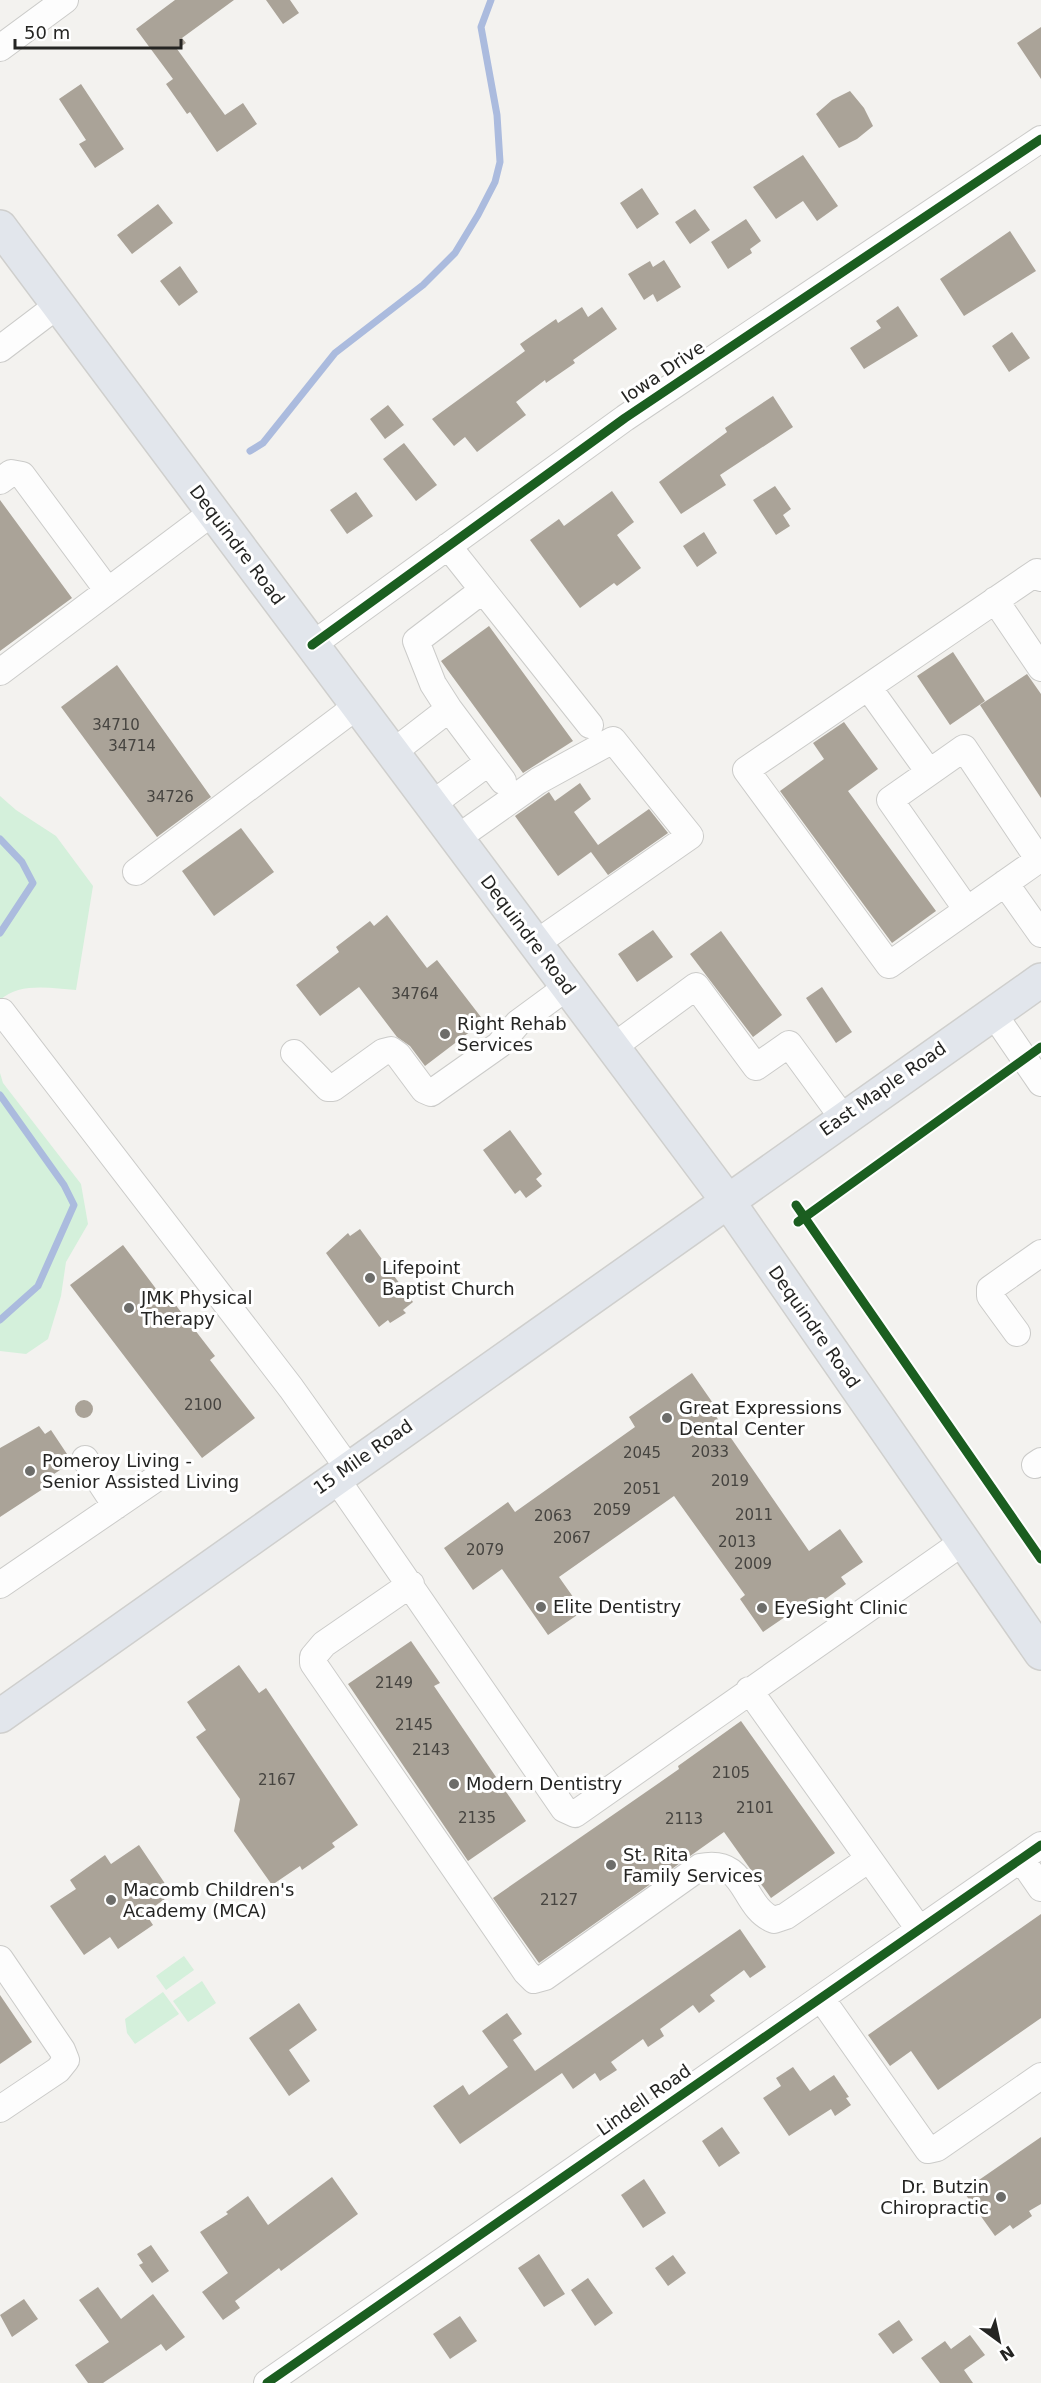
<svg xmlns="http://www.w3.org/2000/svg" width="1041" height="2383" viewBox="0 0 1041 2383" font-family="'DejaVu Sans',sans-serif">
<rect width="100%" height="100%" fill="#f3f2ef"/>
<path fill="#d4f0db" d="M0,796L16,810L56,836L93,886L76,990C51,988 19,982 0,1000Z
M0,1073L3,1083L81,1184L88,1224L66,1262L61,1296L48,1339L26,1354L0,1351Z
M184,1956L194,1970L166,1990L156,1976Z
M202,1981L216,2003L188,2022L173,2001Z
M163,1992L179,2014L135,2044L127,2033L125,2019Z"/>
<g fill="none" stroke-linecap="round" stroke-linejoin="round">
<path stroke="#abbbde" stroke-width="7" d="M250,451L263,443L335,353L423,285L455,253L478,215L495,182L500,162L497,115L481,27L491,0
M0,839L22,862L33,883L0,933
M0,1095L64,1185L74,1205L38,1286L0,1320"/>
</g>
<path fill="#aaa398" d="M175,0H234L182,38L186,43L177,49L225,115L243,103L257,124L217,152L190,112L187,114L166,84L173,79L136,29Z
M266,0H290L299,13L283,24Z
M1041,27V79L1017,43Z
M81,84L124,149L95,168L79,144L86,140L59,99Z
M850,91L864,108L873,126L857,139L839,148L816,114L832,100Z
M803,155L838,206L817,221L803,201L776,219L753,187Z
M642,188L659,214L637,229L620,203Z
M158,204L173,223L132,254L117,235Z
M695,209L710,230L690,244L675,222Z
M746,219L761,241L750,249L752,253L728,269L711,242Z
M1010,231L1036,271L964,316L940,279Z
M664,260L681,287L657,302L653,294L644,300L628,274L650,261L653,267Z
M180,266L198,292L179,306L160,281Z
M898,306L918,336L864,369L850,348L881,328L876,321Z
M582,307L588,317L602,307L617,329L573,360L575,363L546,383L545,380L516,402L526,415L477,452L465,437L454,446L432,419L525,351L520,344L556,319L558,323Z
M1012,332L1030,358L1009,372L992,346Z
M773,396L793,427L720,475L726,485L681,514L659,482L727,432L725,428Z
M388,405L404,425L385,439L370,419Z
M404,443L437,485L416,501L383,459Z
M775,486L791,509L783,515L790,526L776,535L753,500Z
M612,491L634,522L617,535L641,568L617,586L614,583L580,608L530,540L559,519L564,526Z
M356,492L373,516L347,534L330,510Z
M0,500L72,598L0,651Z
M704,532L717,553L697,567L683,546Z
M489,626L573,741L523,773L441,661Z
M953,652L985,701L950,725L917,676Z
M117,665L211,797L157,837L61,707Z
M1027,674L1041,694V798L980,705Z
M844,722L878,769L848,791L936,911L892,943L780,791L824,759L813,743Z
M580,783L591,799L574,812L598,845L649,809L668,833L608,875L591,852L558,876L515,816L549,792L555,801Z
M241,828L274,872L214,916L182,871Z
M387,915L427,968L437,960L484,1021L425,1066L410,1046L397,1037L359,987L320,1016L296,985L339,952L336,947L370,921L374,926Z
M653,930L673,957L637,982L618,954Z
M721,931L782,1015L753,1037L690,954Z
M822,987L852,1032L836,1043L806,998Z
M510,1130L542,1174L536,1179L542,1186L526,1198L520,1190L515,1194L483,1150Z
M360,1229L413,1302L403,1310L406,1313L390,1323L388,1320L379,1327L326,1253L348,1233L350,1236Z
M123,1245L166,1302L171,1299L215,1356L210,1360L255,1418L202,1458L70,1285Z
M692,1373L717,1409L713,1412L809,1551L840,1529L863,1562L841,1577L846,1584L806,1613L801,1606L763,1632L740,1599L745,1595L674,1496L559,1577L583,1611L548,1635L502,1569L473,1590L444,1548L508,1502L515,1512L635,1427L629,1417Z
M75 1409a9 9 0 1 1 18 0a9 9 0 1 1-18 0Z
M39,1426L45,1434L51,1430L67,1454L61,1458L66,1466L48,1478L52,1483L0,1517V1448Z
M411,1641L440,1683L434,1686L526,1821L468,1861L348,1684Z
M239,1665L259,1693L266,1688L358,1825L332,1843L335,1847L302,1870L300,1866L272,1885L234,1831L240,1799L196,1737L206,1730L187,1702Z
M741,1721L835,1853L771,1898L724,1832L539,1963L493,1898L659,1783L679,1769L678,1766Z
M139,1845L172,1894L145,1913L153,1925L118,1949L110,1937L84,1955L50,1906L76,1889L70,1880L105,1855L111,1864Z
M1041,1914V2018L938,2090L911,2051L890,2066L868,2035Z
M740,1929L766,1967L750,1978L744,1970L710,1995L715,2001L699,2013L693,2005L660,2029L664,2036L648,2047L643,2039L611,2062L617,2070L600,2081L595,2073L573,2089L562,2073L460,2144L433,2106L463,2085L469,2095L508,2067L482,2031L507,2013L522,2034L513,2040L535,2071Z
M0,1995L32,2042L0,2064Z
M299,2003L317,2030L289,2050L310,2081L289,2096L249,2038Z
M793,2067L810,2091L834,2075L849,2097L846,2098L851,2105L835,2116L831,2109L789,2136L763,2098L781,2086L776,2078Z
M722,2127L740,2153L719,2167L702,2141Z
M1041,2137V2204L1029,2211L1032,2216L1013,2229L1010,2225L995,2236L963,2191Z
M332,2177L358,2214L281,2271L279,2268L235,2301L240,2308L223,2320L202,2292L228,2273L200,2232L228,2214L226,2212L248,2196L268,2225Z
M644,2179L666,2213L643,2228L621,2195Z
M151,2245L169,2271L152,2283L139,2265L143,2263L137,2254Z
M539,2254L565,2294L544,2307L518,2268Z
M673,2255L686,2273L668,2286L655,2268Z
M588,2278L613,2313L595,2326L571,2290Z
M98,2287L121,2319L153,2294L185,2337L166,2351L161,2344L103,2383H88L75,2365L109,2342L79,2300Z
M24,2299L38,2319L12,2337L0,2315Z
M460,2316L477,2341L450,2359L433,2334Z
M899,2320L913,2340L893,2354L878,2334Z
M970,2335L985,2355L964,2370L973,2383H940L921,2358L945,2341L951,2349Z"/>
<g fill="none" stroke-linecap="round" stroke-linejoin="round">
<defs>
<path id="minor" d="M0,48L65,0
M0,349L58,305
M0,481L11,473L22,475L108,591
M448,546L590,725
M1041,578L1037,572L746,770L889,965L1041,858
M995,600L1041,668
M312,645L625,418L1041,139
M0,672L213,512
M868,687L929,772
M449,709L503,781
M392,753L449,709L433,684L416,641L483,590
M431,805L489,762
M456,839L538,781L613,740L690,836L535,944
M136,872L357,706
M1005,883L1041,934
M967,910L890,800L964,748L1039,860
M2,1012L291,1388L348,1468
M993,1013L1041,1083
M613,1047L696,986L756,1067L789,1044L843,1118
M294,1053L328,1088H333L383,1052L391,1050L398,1055L424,1090L431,1093L499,1045L518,1023L567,987
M1017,1333L990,1296V1289L1041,1253
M85,1459L116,1506
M1035,1465L1041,1461
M335,1477L564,1809L575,1814L963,1542
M411,1584L324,1644L313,1657V1663L526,1972L534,1980L545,1977L700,1867C748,1857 741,1907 774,1920L786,1916L869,1859
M0,1585L161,1475
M749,1690L919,1929
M1021,1859L1041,1888
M0,1959L62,2050L66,2060L58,2070L0,2109
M821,1998L928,2150L937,2148L1041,2076
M267,2383L1041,1845"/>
<path id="major" d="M0,227L727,1200L1041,1653
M0,1716L1041,980"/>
</defs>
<use href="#minor" stroke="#cbcbc9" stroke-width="28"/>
<use href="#major" stroke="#cfcfcd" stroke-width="36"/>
<use href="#minor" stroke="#fdfdfd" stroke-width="26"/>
<use href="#major" stroke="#e2e6ec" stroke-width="33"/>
<defs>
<path id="cycleway" d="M312,645L625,418L1041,139
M796,1205L1041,1559
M798,1222L1041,1047
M267,2383L1041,1845"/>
</defs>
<use href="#cycleway" stroke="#fff" stroke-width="13"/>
<use href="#cycleway" stroke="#1b5e20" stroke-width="9"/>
</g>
<g fill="#6d6d6a" stroke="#fff" stroke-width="2">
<circle cx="445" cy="1034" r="6"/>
<circle cx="370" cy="1278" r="6"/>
<circle cx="129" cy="1308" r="6"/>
<circle cx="667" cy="1418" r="6"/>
<circle cx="30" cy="1471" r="6"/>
<circle cx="541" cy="1607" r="6"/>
<circle cx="762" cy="1608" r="6"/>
<circle cx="454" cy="1784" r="6"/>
<circle cx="611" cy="1865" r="6"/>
<circle cx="111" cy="1900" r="6"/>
<circle cx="1001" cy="2197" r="6"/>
</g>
<g text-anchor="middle" stroke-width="6" stroke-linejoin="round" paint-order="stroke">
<g font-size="15" fill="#464440">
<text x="116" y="730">34710</text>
<text x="132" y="751">34714</text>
<text x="170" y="802">34726</text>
<text x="415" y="999">34764</text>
<text x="203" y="1410">2100</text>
<text x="710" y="1457">2033</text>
<text x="642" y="1458">2045</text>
<text x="730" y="1486">2019</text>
<text x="642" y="1494">2051</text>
<text x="612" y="1515">2059</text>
<text x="754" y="1520">2011</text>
<text x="553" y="1521">2063</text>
<text x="572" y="1543">2067</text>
<text x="737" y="1547">2013</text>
<text x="485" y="1555">2079</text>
<text x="753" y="1569">2009</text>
<text x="394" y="1688">2149</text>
<text x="414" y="1730">2145</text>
<text x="431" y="1755">2143</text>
<text x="731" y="1778">2105</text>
<text x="277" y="1785">2167</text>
<text x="755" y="1813">2101</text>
<text x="477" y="1823">2135</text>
<text x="684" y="1824">2113</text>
<text x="559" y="1905">2127</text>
</g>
<g font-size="18" fill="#252523" stroke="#fff">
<text transform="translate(663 372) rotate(-34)" y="6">Iowa Drive</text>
<text transform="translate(237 545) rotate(53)" y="6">Dequindre Road</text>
<text transform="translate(528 935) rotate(53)" y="6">Dequindre Road</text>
<text transform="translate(883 1089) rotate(-35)" y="6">East Maple Road</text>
<text transform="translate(814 1327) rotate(55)" y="6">Dequindre Road</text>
<text transform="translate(363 1457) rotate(-35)" y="6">15 Mile Road</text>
<text transform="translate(644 2100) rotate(-35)" y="6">Lindell Road</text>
</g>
<g font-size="18" fill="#252523" stroke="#fff" text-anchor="start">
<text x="457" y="1030">Right Rehab<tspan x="457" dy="21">Services</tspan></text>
<text x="382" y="1274">Lifepoint<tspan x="382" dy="21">Baptist Church</tspan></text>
<text x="141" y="1304">JMK Physical<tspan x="141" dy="21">Therapy</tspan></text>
<text x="679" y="1414">Great Expressions<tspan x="679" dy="21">Dental Center</tspan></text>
<text x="42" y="1467">Pomeroy Living -<tspan x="42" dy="21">Senior Assisted Living</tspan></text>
<text x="553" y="1613">Elite Dentistry</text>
<text x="774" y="1614">EyeSight Clinic</text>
<text x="466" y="1790">Modern Dentistry</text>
<text x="623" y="1861">St. Rita<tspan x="623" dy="21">Family Services</tspan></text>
<text x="123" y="1896">Macomb Children's<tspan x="123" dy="21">Academy (MCA)</tspan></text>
<text x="989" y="2193" text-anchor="end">Dr. Butzin<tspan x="989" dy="21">Chiropractic</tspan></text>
</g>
</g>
<g transform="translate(999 2341) rotate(147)" stroke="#ffffff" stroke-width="4.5" paint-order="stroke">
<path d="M0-4.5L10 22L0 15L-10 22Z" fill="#252523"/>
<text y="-9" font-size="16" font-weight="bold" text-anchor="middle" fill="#252523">N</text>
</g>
<path d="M15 39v9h166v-9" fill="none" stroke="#252523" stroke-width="3"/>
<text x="24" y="39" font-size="18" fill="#252523" stroke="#ffffff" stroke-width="4.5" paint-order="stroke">50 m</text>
</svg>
